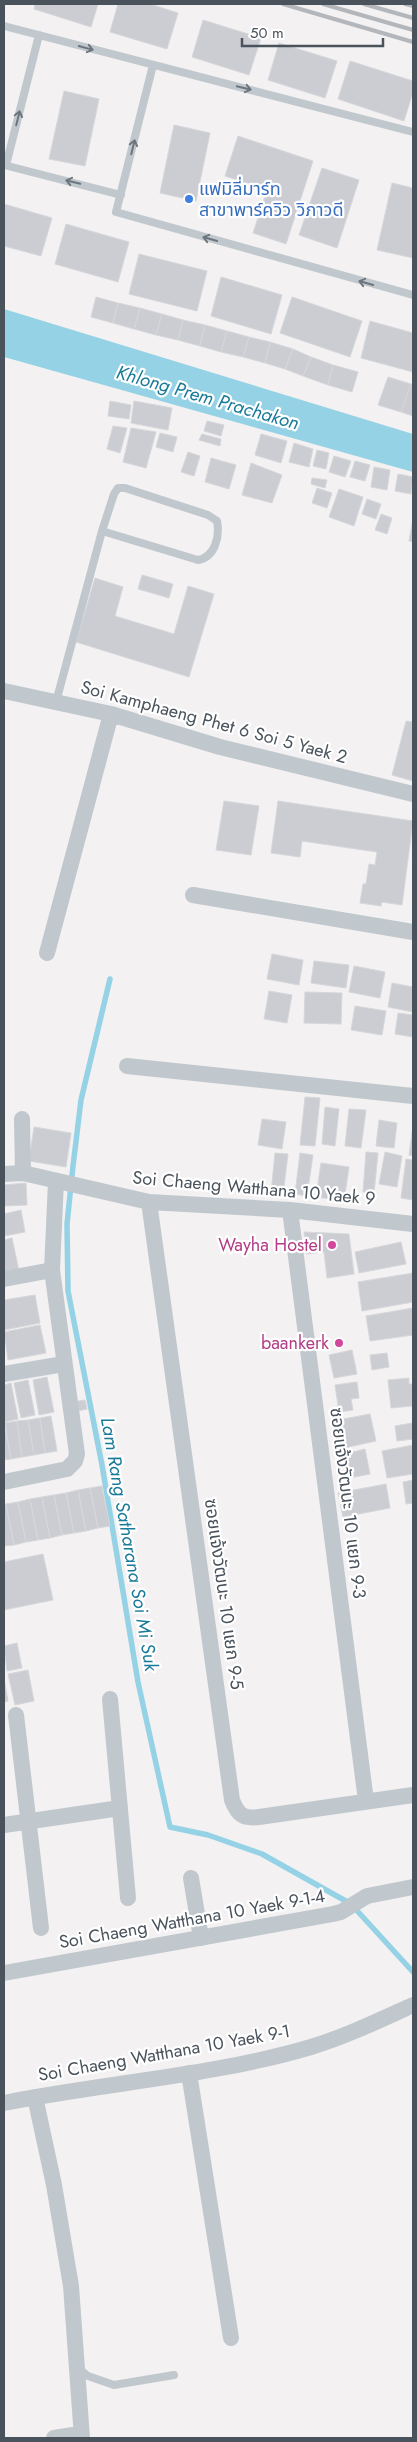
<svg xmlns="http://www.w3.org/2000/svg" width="417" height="2442" viewBox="0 0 417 2442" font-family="Jost,'Noto Sans Thai',sans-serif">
<rect width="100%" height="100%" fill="#f3f1f1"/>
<path fill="#95d2e5" d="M4,309L413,434V472L4,357Z"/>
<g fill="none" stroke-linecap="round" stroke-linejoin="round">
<path stroke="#95d2e5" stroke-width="5.5" d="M110,979L81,1100L73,1166L67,1224L68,1291L102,1465L138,1682L170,1827L208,1835L262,1854L351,1904L413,1972"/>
</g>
<path fill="#cbcdd3" stroke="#d5d7db" d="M35,4H98L91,27L34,9Z
M118,4H150L178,13L167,49L110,32Z
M203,20L261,38L249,75L192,57Z
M279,43L337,61L325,98L268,80Z
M350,61L413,81V92L404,121L338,99Z
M64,91L99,99L85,166L49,159Z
M174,125L210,133L196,201L160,193Z
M238,136L313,161L286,244L253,233L267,190L225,176Z
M322,168L359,180L337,248L299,235Z
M392,183L413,188V258L377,250Z
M4,204L52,218L41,256L4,246Z
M66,224L129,242L118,282L55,264Z
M139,254L207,271L197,311L129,294Z
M221,277L282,295L271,334L211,316Z
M96,297L118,303L113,323L91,317Z
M292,297L362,321L350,357L280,333Z
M118,303L140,308L134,329L113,323Z
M140,308L162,314L156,335L134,329Z
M162,314L183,320L178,340L156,335Z
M183,320L205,325L200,346L178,340Z
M370,321L413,333V372L361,358Z
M205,325L227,331L221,352L200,346Z
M227,331L249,337L243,357L221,352Z
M249,337L270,342L265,363L243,357Z
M270,342L293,349L285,369L265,363Z
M293,349L311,357L303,376L285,369Z
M311,357L333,365L328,385L303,376Z
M333,365L358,372L352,392L328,385Z
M388,377L411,384L401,412L378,405Z
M411,384L413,385V416L401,412Z
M110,401L131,405L129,419L108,416Z
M134,401L172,408L168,430L131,423Z
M207,421L224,425L221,436L204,431Z
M113,426L127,428L120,453L107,449Z
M131,428L156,432L146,468L123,462Z
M160,433L177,437L173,452L156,447Z
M202,434L221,439L220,446L199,440Z
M261,434L287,441L281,463L255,455Z
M294,443L313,449L309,467L289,462Z
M317,450L329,453L326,469L313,466Z
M188,452L200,456L194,476L181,472Z
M334,456L351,461L345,477L329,472Z
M211,458L236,465L229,489L205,482Z
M355,461L370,465L365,481L350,477Z
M251,463L282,475L272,503L242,495Z
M374,467L390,470L387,490L371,487Z
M398,474L413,477L411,494L395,491Z
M312,478L327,480L325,488L311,484Z
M317,488L332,493L327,508L312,503Z
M339,489L363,497L354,526L329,517Z
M367,499L381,504L376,519L362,514Z
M381,514L392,518L387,534L375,530Z
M413,518V542L409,541Z
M142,575L173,584L169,598L138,589Z
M95,578L123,587L115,616L174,634L188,586L214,594L189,677L76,642Z
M406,721L413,722V781L392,775Z
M224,801L259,806L251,855L216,850Z
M278,801L413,821L402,905L382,902L381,906L360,903L363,884H366L369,864L375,865L377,852L302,841L300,857L271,853Z
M272,954L303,960L299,985L267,979Z
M314,961L349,965L346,988L311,983Z
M354,966L385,972L380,998L349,992Z
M392,983L413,987V1012L388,1007Z
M269,991L292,995L287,1023L264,1019Z
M305,992L342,993L341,1024L304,1023Z
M355,1006L386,1011L382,1035L351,1030Z
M398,1013L413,1015V1037L395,1034Z
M305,1097L320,1098L315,1146L300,1145Z
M325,1107L339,1109L335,1146L322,1144Z
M349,1109L366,1110L361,1148L345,1146Z
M262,1119L286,1122L282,1149L258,1145Z
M379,1120L397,1123L394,1148L376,1146Z
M413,1125V1156L409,1155Z
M34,1127L71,1133L66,1167L29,1161Z
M366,1152L378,1153L374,1193L363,1192Z
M385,1152L402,1156L397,1187L379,1184Z
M275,1153L288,1154L283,1195L271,1193Z
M300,1153L313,1155L307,1196L295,1194Z
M406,1159L413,1160V1200L401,1198Z
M321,1163L349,1167L344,1201L316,1197Z
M26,1183L27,1205L4,1206V1185Z
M21,1210L25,1232L4,1236V1214Z
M304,1232L349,1234L354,1274L327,1278L324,1252L306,1254Z
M12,1238L19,1271L4,1273V1240Z
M401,1242L406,1264L359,1273L355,1252Z
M413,1273V1302L362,1311L358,1282Z
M35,1295L40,1323L4,1330V1300Z
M413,1308V1335L370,1341L366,1316Z
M40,1325L46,1353L8,1360L4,1332Z
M352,1350L357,1374L334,1378L329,1355Z
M387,1353L389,1367L372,1370L370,1355Z
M47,1377L54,1412L39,1415L33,1380Z
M409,1378V1384H413L412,1406L391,1408L388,1380Z
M28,1380L35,1415L21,1418L14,1383Z
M357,1382L359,1398L351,1399L353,1410L339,1412L335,1385Z
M11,1383L18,1419L4,1422V1385Z
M85,1400L87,1409L74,1412L72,1402Z
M370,1414L376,1441L344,1448L338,1420Z
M51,1416L57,1451L45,1453L40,1418Z
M40,1418L45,1453L34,1455L28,1420Z
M28,1420L34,1455L22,1457L17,1421Z
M17,1421L22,1457L11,1459L5,1423Z
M4,1423L11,1459L4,1460Z
M412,1423L413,1439L397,1441L395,1426Z
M413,1445V1474L387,1478L382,1451Z
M365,1449L370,1474L350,1478L345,1454Z
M413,1480V1503L406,1504L403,1482Z
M386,1484L390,1508L343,1517L338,1493Z
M102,1486L110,1526L98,1528L90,1488Z
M90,1488L98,1528L86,1531L78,1490Z
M78,1490L86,1531L74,1533L66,1493Z
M66,1493L74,1533L62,1535L54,1495Z
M54,1495L62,1535L50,1538L42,1497Z
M42,1497L50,1538L38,1540L30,1499Z
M30,1499L38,1540L26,1542L18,1502Z
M18,1502L26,1542L14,1545L6,1504Z
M6,1504L14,1545L4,1546V1505Z
M43,1554L53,1600L4,1610V1562Z
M17,1643L22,1668L7,1671L4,1646Z
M28,1670L34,1701L15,1705L8,1674Z
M4,1679L8,1701L4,1702Z"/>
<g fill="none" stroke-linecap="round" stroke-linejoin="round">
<path stroke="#c0c8ce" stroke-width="8" d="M4,26L413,132
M153,65L116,212L413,295
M4,165L121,195
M6,165L39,35
M56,702L102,531L114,494L118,488H125L208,515L217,521C220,537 215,557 198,560L102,531
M78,2368L88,2376L114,2385L174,2375"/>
<path stroke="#c0c8ce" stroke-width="16" d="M4,691L111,714L220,747L413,794
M193,895L413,932
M47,953L111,714
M127,1066L413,1096
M22,1119L23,1173
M4,1174L23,1173L149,1202L290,1210L413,1224
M149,1202L232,1800C238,1815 243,1819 259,1817L413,1795
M290,1210L366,1801
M4,1279L52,1270
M4,1374L64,1364
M4,1482L67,1469L75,1461L77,1454L52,1270L56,1181
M110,1699L128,1898
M16,1715L41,1928
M4,1825L120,1808
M191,1878L201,1938
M4,1973L333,1914L341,1912L367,1896L413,1887
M189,2073L231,2338
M35,2097L54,2185L71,2286L82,2438
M4,2103C104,2083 213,2076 311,2047C347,2036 380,2020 413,2005
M54,2438L73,2435"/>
<path stroke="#b3b6ba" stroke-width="4" d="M283,4L413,42
M323,4L413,30
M364,4L413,18
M405,4L413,6"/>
</g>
<defs><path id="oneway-shaft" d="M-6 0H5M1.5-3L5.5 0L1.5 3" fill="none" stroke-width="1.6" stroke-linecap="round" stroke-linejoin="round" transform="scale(1.25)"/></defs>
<g stroke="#6d767e">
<use href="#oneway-shaft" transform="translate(86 48) rotate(15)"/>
<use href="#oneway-shaft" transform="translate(244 88) rotate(14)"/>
<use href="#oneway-shaft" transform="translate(18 118) rotate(-76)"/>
<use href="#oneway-shaft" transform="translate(133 147) rotate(-76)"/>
<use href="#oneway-shaft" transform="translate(73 182) rotate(-166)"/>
<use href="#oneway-shaft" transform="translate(210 239) rotate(-164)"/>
<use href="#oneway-shaft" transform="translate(366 283) rotate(-164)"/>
</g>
<circle fill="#3f7fe0" stroke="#fff" stroke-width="2" cx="189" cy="199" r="5"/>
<g fill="#d1479c" stroke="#fff" stroke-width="2">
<circle cx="332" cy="1245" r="5"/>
<circle cx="339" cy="1343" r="5"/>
</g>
<g text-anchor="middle" stroke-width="4.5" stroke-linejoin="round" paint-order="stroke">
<g font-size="18" fill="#366cbe" stroke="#fff" text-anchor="start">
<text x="199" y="195">แฟมิลี่มาร์ท<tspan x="199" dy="21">สาขาพาร์ควิว วิภาวดี</tspan></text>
</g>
<g font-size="18" fill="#4a535c" stroke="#fff">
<text transform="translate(214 722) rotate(15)" y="6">Soi Kamphaeng Phet 6 Soi 5 Yaek 2</text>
<text transform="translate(254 1188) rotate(5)" y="6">Soi Chaeng Watthana 10 Yaek 9</text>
<text transform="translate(348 1503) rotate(83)" y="6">ซอยแจ้งวัฒนะ 10 แยก 9-3</text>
<text transform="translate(224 1594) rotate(82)" y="6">ซอยแจ้งวัฒนะ 10 แยก 9-5</text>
<text transform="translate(192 1919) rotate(-10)" y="6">Soi Chaeng Watthana 10 Yaek 9-1-4</text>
<text transform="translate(164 2053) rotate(-10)" y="6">Soi Chaeng Watthana 10 Yaek 9-1</text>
</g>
<g font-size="18" fill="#b23c85" stroke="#fff" text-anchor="end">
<text x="322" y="1251">Wayha Hostel</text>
<text x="329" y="1349">baankerk</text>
</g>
<g font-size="19" font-style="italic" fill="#1a7b99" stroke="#fff">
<text transform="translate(208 397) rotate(16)" y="7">Khlong Prem Prachakon</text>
<text transform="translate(130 1544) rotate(80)" y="7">Lam Rang Satharana Soi Mi Suk</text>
</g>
</g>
<rect width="417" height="2442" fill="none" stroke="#4a535c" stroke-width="10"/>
<path d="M242 38v8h141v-8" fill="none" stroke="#4a535c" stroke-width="2.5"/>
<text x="250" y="38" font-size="15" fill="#4a535c" stroke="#ffffff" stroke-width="4" paint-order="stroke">50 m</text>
</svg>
